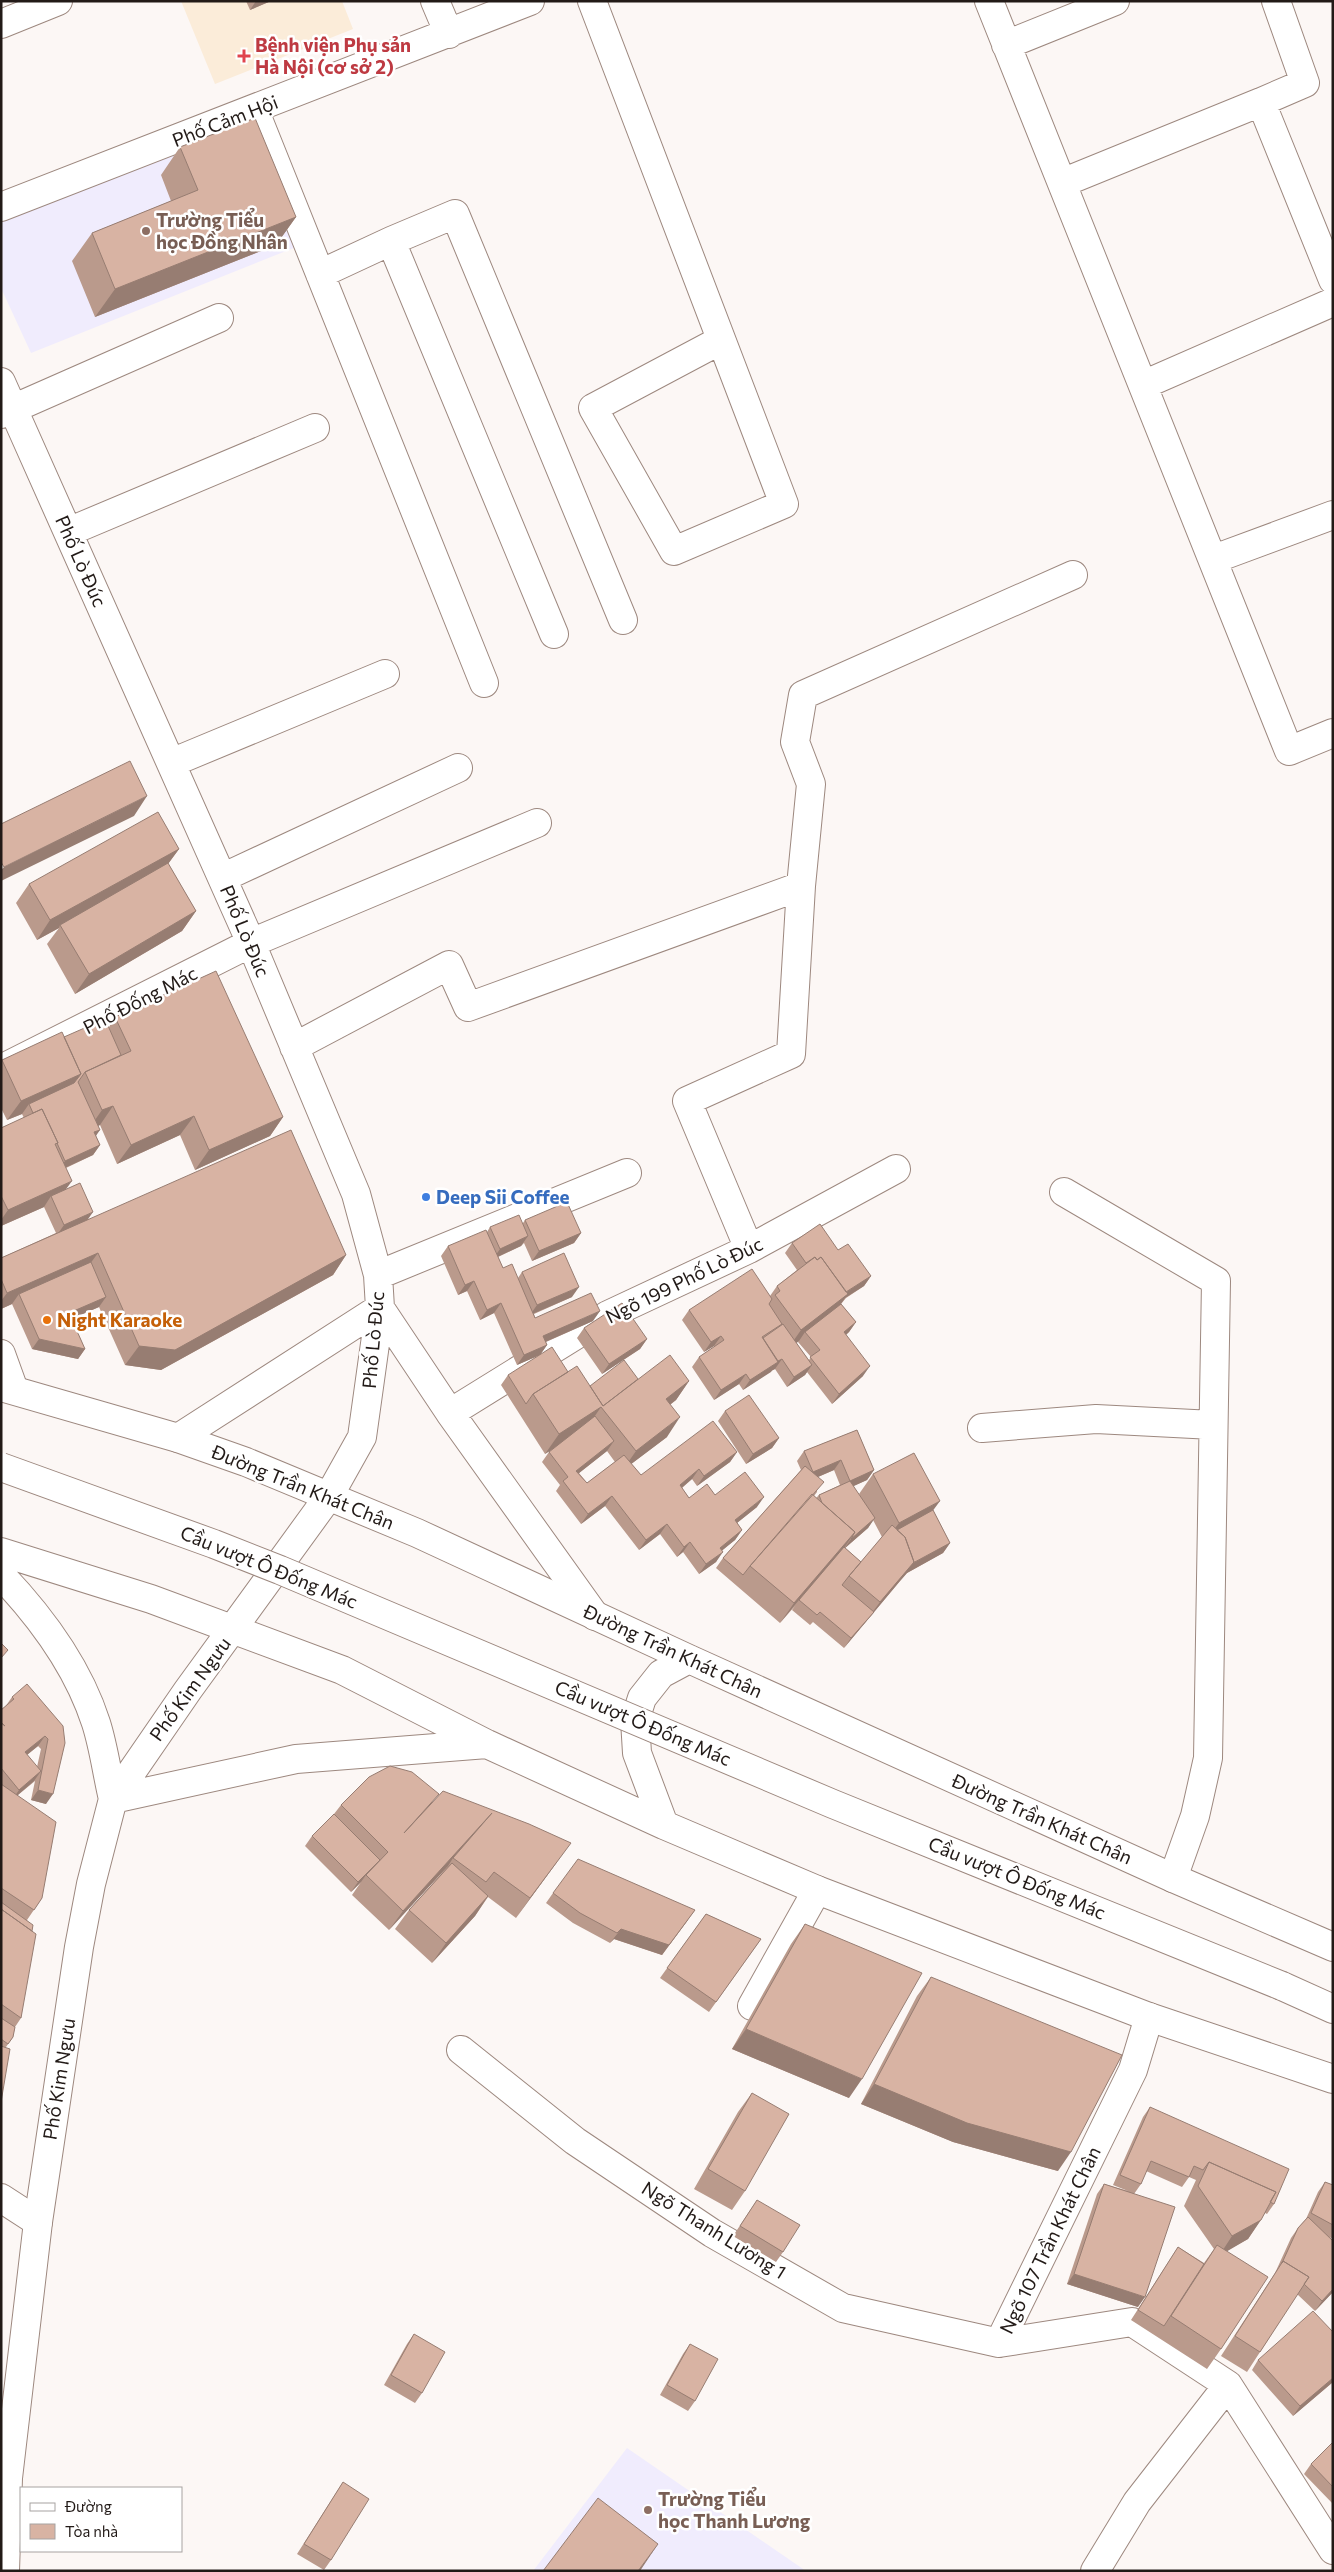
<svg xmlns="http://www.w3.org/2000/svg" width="1334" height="2572" viewBox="0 0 1334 2572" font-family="Commissioner,sans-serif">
<rect width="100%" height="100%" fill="#fcf7f5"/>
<path fill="#f0ecfd" d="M248,121L296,247L31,353L1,288V216Z
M627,2448L806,2571H533Z"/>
<path fill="#fbecd9" d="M181,1H342L353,29L215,84Z"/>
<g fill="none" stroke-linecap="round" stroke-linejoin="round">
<defs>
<path id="minor" d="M435,1L449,34
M592,1L784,504L674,551L593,408L721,340
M989,1L1289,751L1333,733
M1276,1L1305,83L1261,102L1333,280
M1,24L58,1
M1006,45L1115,1
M254,109L484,683
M1062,183L1261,102
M1,207L530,1
M391,241L455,214L623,620
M320,274L391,241L554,634
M1,382L251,943L356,1194L378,1275L380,1308L362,1437L329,1496
M1143,385L1333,302
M1,414L219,318
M68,532L315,428
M1214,559L1333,515
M171,763L385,674
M222,878L458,768
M294,1047L449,965L468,1007L801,886
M1,1069L251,943L537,823
M1064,1192L1216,1281L1208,1758L1195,1816L1173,1878
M749,1249L687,1101L791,1054L801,886L811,784L795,742L803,695L1073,575
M378,1275L627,1173
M380,1308L450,1413L595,1616
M1,1354L14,1390
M450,1413L608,1315L749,1249L896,1169
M982,1428L1096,1419L1213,1425
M178,1438L380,1308
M752,2006L817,1890
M461,2050L575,2141L712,2233L843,2308L999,2343L1132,2322L1228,2385L1333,2550
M1,2198L38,2222
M999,2343L1133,2070L1149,2017
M1095,2571L1137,2502L1228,2385"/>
<path id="major" d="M1,1387L178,1438L246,1462L417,1533L689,1659L1173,1878L1333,1947
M1,1552L151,1599L342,1670L487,1744L664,1825L817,1890L1149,2017L1333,2079
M1,1575C42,1618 78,1667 96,1723C104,1748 107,1774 113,1799L296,1759L487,1744
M664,1825L637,1753L635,1720L642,1698L661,1674L689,1659
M1282,1986L1333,2009
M5,2571L8,2478L38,2222L79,1947L91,1884L113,1799L188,1690L329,1496"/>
</defs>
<use href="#minor" stroke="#9d887f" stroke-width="30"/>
<use href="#major" stroke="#9d887f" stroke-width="30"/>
<use href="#minor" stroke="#fff" stroke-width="28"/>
<use href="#major" stroke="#fff" stroke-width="28"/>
<defs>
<path id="major-bridge" d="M1,1467L214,1544L280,1570L833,1804L1282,1986"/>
</defs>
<use href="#major-bridge" stroke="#9d887f" stroke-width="30" stroke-linecap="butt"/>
<use href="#major-bridge" stroke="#fff" stroke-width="28"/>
</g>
<path fill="#ba9a8c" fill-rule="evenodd" d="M246,1H271L250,10Z
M180,147L296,217L276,245L95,317L72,261L92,233L171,201L161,175Z
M179,849L168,864L196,911L182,931L75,994L47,944L59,928L37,940L16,903L29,884Z
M115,1017L283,1117L270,1136L195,1170L180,1135L117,1164L100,1125L98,1126L96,1136L100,1145L93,1155L66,1168L65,1190L88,1219L346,1255L333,1275L161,1370L125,1365L99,1307L71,1319L85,1349L78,1359L32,1349L12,1304L1,1309V1258L56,1233L44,1207L1,1226V1128L24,1118L22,1114L7,1120L1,1108V1061L2,1060L64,1037L109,1027Z
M525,1220L581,1233L574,1243L532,1261L524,1243L521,1246L498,1257L503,1268L518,1278L522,1272L572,1297L534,1314L535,1318L593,1321L546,1342L547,1345L540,1355L517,1365L494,1313L480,1320L467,1291L458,1295L441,1256L448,1246L487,1232L490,1227L523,1223Z
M792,1243L838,1250L871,1276L864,1286L846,1298L841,1304L856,1322L849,1332L846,1335L863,1376L832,1404L807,1372L805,1375L787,1387L775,1369L771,1371L743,1390L739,1384L714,1400L692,1367L699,1357L714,1347V1346L704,1352L682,1320L689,1310L770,1296L777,1286L797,1270L785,1253ZM799,1341L798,1342L811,1357L809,1360L796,1343Z
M584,1328L647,1339L640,1349L602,1374L577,1338Z
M568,1372L590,1386L638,1379L689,1381L676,1400L670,1405L667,1437L631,1464L641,1475L737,1452L730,1462L697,1486L692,1479L682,1488L689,1498L715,1495L757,1507L737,1523L742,1530L735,1540L722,1550L716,1562L699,1574L683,1552L677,1557L660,1534L639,1550L605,1506L581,1524L556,1491L560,1485L542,1462L549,1452L551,1450L545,1454L501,1385L508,1375ZM607,1451L615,1462L587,1483L579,1473Z
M725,1411L779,1438L772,1448L746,1464L718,1421Z
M857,1430L874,1470L867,1480L853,1486L862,1499L859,1494L873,1474L933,1510L950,1543L943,1553L907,1573L900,1581L844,1648L813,1622L810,1625L792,1610L795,1606L780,1623L716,1568L723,1558L801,1470L797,1461L804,1451ZM834,1470L840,1485L819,1495L816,1498L814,1496L817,1492L818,1477ZM873,1520L882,1537L861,1562L845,1548L868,1528Z
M12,1697L63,1726L46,1804L31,1800L35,1781L18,1795L42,1898L27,1920L32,1931L21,2018L15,2027L13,2037L6,2047L1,2102V1710L5,1707ZM38,1746L41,1749L37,1767L27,1755Z
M433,1802L557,1862L516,1918L488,1897L475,1916L432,1963L395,1929L409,1910L448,1866L389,1930L352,1895L361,1882L351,1892L305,1846L312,1836L334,1814L341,1805Z
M553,1893L688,1920L662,1955L614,1939L610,1943L573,1923L546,1903Z
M706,1914L761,1939L709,2012L660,1978Z
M805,1924L849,2098L732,2049L791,1944Z
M931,1977L1058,2171L953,2142L861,2104L917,1996Z
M752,2093L745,2191L732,2210L694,2189L738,2112Z
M1150,2107L1274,2204L1267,2214L1265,2213L1248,2239L1226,2251L1221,2349L1207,2369L1131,2320L1178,2247L1204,2263L1214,2249L1184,2206L1196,2180L1189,2177L1182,2187L1146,2171L1141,2184L1134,2194L1138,2307L1067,2284L1097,2194L1104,2184L1128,2191L1113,2185L1143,2117Z
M1325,2182L1333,2185V2239L1329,2237L1333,2241V2292L1315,2311L1297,2294L1260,2352L1247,2372L1221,2356L1275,2273L1291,2238L1298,2228L1306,2219L1318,2192Z
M757,2200L783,2252L776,2262L733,2236Z
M1333,2332V2382L1293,2416L1252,2370L1258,2360Z
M414,2334L422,2393L415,2403L384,2385L407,2344Z
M690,2344L695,2401L688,2411L660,2395L683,2354Z
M1333,2442V2504L1304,2474L1311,2464Z
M343,2482L331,2560L324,2570L297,2554Z"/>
<path fill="#977d72" d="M256,1H271L250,10Z
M296,217L276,245L95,317L115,289Z
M147,796L134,816L1,881V870L4,867Z
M179,849L165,868L60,925L59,928L37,940L50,920Z
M196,911L182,931L75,994L89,974Z
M81,1074L67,1093L29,1104L22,1114L7,1120L21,1101Z
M113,1106L100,1125L88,1130L102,1110Z
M194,1116L180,1135L117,1164L131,1145Z
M283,1117L270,1136L195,1170L209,1150Z
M100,1130L93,1140L94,1132Z
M100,1145L93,1155L58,1171L65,1161Z
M72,1181L58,1200L51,1196L44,1207L1,1226V1220L8,1210Z
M93,1212L86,1222L57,1235L64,1225Z
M581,1233L574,1243L532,1261L539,1251Z
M528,1236L521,1246L493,1259L500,1249Z
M98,1253L84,1272L19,1294L12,1304L1,1309V1301L7,1293Z
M346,1255L333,1275L161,1370L125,1365L139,1346Z
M871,1276L864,1286L845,1298L834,1314L805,1332L799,1341L787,1350L801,1330L836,1299Z
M474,1281L467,1291L458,1295L465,1285Z
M579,1287L572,1297L530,1315L537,1305Z
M106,1297L99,1307L62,1323L69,1313Z
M501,1303L494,1313L480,1320L487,1310Z
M600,1311L593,1321L536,1346L543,1336Z
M856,1322L849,1332L837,1342L844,1332Z
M721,1336L714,1346L704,1352L711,1342Z
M39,1339L85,1349L78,1359L32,1349Z
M647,1339L640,1349L602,1374L609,1364Z
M547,1345L540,1355L517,1365L524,1355Z
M782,1359L775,1369L771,1371L778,1361Z
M778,1362L771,1372L743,1390L750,1380Z
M812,1365L805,1375L787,1387L794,1377Z
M870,1366L863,1376L832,1404L839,1394Z
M746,1374L739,1384L714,1400L721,1390Z
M689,1381L676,1400L652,1418L666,1399Z
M601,1407L588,1426L545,1454L559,1434Z
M680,1417L667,1437L622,1471L636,1451Z
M779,1438L772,1448L746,1464L753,1454Z
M614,1441L607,1451L569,1481L576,1471Z
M737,1452L730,1462L697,1486L704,1476Z
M841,1460L834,1470L806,1482L813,1472Z
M699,1469L692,1479L673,1495L680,1485Z
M874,1470L867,1480L843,1491L850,1481Z
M612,1496L605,1506L581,1524L588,1514Z
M764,1497L757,1507L728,1530L735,1520Z
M940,1501L926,1520L892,1532L899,1523Z
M875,1518L868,1528L844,1549L851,1539Z
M667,1524L660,1534L639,1550L646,1540Z
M742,1530L735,1540L713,1558L720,1548Z
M855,1532L842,1551L799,1600L780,1623L794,1603Z
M690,1542L683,1552L677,1557L684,1547Z
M950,1543L943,1553L907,1573L900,1581L844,1648L851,1638L869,1617L880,1602L910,1565Z
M723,1552L716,1562L699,1574L706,1564Z
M45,1736L38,1746L18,1762L25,1752Z
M41,1771L34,1781L12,1800L19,1790Z
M38,1790L53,1794L46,1804L31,1800Z
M492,1813L453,1858L448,1866L389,1930L403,1911Z
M571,1843L557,1862L516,1918L530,1898Z
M380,1860L366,1875L361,1882L351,1892L358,1882Z
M488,1896L475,1916L432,1963L446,1943Z
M695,1910L662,1955L614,1939L610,1943L621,1929Z
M746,2029L862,2079L849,2098L732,2049Z
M874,2084L1071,2152L1058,2171L953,2142L861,2104Z
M1261,2220L1248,2239L1219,2256L1232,2236Z
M1074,2274L1145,2297L1138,2307L1067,2284Z
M1333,2289V2292L1315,2311L1322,2301Z
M1333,2378V2382L1293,2416L1300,2406Z
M658,2544L640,2571H638Z"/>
<path fill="#d8b3a3" stroke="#977d72" d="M255,118L296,217L115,289L92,233L198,190L180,147Z
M130,761L147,796L4,867L1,862V824Z
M158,812L179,849L50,920L29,884Z
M168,863L196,911L89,974L60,925Z
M216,971L283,1117L209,1150L194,1116L131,1145L113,1106L102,1110L85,1072L131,1051L115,1017Z
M105,1019L121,1055L85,1072L78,1082L100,1130L94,1132L100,1145L65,1161L57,1143H58L42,1109L33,1113L29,1104L74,1083L81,1074L64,1037Z
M62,1032L81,1074L21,1101L2,1060Z
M42,1109L58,1143L55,1144L72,1181L8,1210L1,1196V1128Z
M291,1130L346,1255L175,1350L139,1346L98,1253L7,1293L1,1279V1258Z
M80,1183L93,1212L64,1225L51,1196Z
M567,1202L581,1233L539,1251L525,1220Z
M519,1215L528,1236L500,1249L490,1227Z
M820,1224L838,1250L848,1244L871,1276L846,1292L821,1257L817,1260L815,1257L806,1263L792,1243Z
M486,1230L503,1268L512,1264L535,1318L591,1293L600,1311L543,1336L547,1345L524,1355L501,1303L487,1310L474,1281L465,1285L448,1246Z
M564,1253L579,1287L537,1305L522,1272Z
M815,1257L817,1260L821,1257L848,1294L801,1330L775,1295L780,1291L777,1286Z
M91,1262L106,1297L69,1313L85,1349L39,1339L19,1294Z
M752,1269L772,1299L769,1304L782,1324L762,1337L778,1362L750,1380L746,1374L721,1390L699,1357L724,1340L721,1336L711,1342L689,1310Z
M622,1303L647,1339L609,1364L584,1328Z
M841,1304L856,1322L844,1332L870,1366L839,1394L810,1357L820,1350L805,1332Z
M783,1324L812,1365L794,1377L782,1359L778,1361L763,1338Z
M552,1347L568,1372L533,1394L526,1404L508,1375Z
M670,1355L689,1381L666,1399L680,1417L636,1451L601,1407L559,1434L533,1394L577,1366L603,1406Z
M624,1360L638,1379L603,1406L590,1386Z
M749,1395L779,1438L753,1454L725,1411Z
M595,1416L614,1441L576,1471L587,1483L624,1455L641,1475L713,1421L737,1452L704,1476L699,1469L680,1485L689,1498L707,1484L715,1495L745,1472L764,1497L735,1520L742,1530L720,1548L723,1552L706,1564L690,1542L684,1547L667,1524L646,1540L612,1496L588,1514L563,1481L568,1477L549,1452Z
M857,1430L874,1470L850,1481L875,1518L851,1539L855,1532L822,1503L819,1495L850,1481L841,1460L813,1472L804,1451Z
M914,1453L940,1501L899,1523L873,1474Z
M805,1466L824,1482L750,1566L743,1575L723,1558Z
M812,1494L855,1532L794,1603L750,1566Z
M933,1510L950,1543L913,1563L914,1562L905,1537L897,1530Z
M892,1525L905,1537L914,1562L880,1602L849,1576Z
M844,1547L861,1562L849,1576L842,1585L874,1612L851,1638L820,1612L817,1615L799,1600Z
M1,1643L8,1650L1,1658Z
M27,1684L63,1726L65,1743L53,1794L38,1790L48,1739L45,1736L25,1752L41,1771L19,1790L1,1768V1723L5,1726L1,1722V1710L14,1699L12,1697Z
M390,1766L412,1772L439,1794L404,1833L443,1791L529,1824L571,1843L530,1898L494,1872L486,1882L453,1858L492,1813L403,1911L366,1875L388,1852L341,1805L369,1777Z
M1,1784L56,1822L42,1898L34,1910L1,1888Z
M334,1814L380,1860L358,1882L312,1836Z
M578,1859L695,1910L669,1945L621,1929L617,1933L580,1913L553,1893Z
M452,1863L488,1896L446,1943L409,1910Z
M1,1902L33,1925L32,1931L1,1909Z
M1,1909L36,1934L21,2018L1,2004Z
M706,1914L761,1939L716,2002L667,1968Z
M805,1924L922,1973L862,2079L746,2029Z
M931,1977L1122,2055L1071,2152L967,2123L874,2084Z
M1,2018L15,2027L13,2037L8,2044L1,2039Z
M1,2046L10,2049L1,2102Z
M752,2093L789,2114L745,2191L708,2169Z
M1150,2107L1289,2169L1274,2204L1270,2202L1276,2192L1209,2162L1203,2170L1194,2166L1189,2177L1151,2161L1141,2184L1120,2175Z
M1209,2162L1276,2192L1261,2220L1232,2236L1198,2186Z
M1325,2182L1333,2185V2225L1311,2213Z
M1104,2184L1175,2207L1145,2297L1074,2274Z
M757,2200L800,2225L783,2252L740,2226Z
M1308,2217L1333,2241V2289L1322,2301L1304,2284L1309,2277L1283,2261L1282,2263L1298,2228Z
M1217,2245L1268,2277L1221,2349L1171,2316Z
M1178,2247L1204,2264L1164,2326L1138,2310Z
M1283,2261L1309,2277L1260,2352L1235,2336Z
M1313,2311L1333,2332V2378L1300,2406L1258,2360Z
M414,2334L445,2352L422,2393L391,2375Z
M690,2344L718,2359L695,2401L667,2385Z
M1333,2442V2487L1311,2464Z
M343,2482L369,2499L331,2560L304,2544Z
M598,2498L658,2544L638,2571H543Z"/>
<path fill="#e0444e" stroke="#fff" stroke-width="2" d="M241.5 48.5h5v5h5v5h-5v5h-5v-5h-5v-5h5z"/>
<g fill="#8d6e63" stroke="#fff" stroke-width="2">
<circle cx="146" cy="231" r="5"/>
<circle cx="648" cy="2510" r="5"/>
</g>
<circle fill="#3f7fe0" stroke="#fff" stroke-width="2" cx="426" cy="1197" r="5"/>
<circle fill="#e8710a" stroke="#fff" stroke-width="2" cx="47" cy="1320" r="5"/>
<g text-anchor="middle" stroke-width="5" stroke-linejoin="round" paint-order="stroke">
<g font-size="19" font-weight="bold" fill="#be3a42" stroke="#fff" text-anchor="start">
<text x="255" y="52">Bệnh viện Phụ sản<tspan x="255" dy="22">Hà Nội (cơ sở 2)</tspan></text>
</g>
<g font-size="19" fill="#221a17" stroke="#fff">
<text transform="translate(225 121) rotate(-21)" y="7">Phố Cảm Hội</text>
<text transform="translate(81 561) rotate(66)" y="7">Phố Lò Đúc</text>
<text transform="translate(245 931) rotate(67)" y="7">Phố Lò Đúc</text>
<text transform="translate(140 1000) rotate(-27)" y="7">Phố Đống Mác</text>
<text transform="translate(684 1280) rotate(-26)" y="7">Ngõ 199 Phố Lò Đúc</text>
<text transform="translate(373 1340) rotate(-85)" y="7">Phố Lò Đúc</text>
<text transform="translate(303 1487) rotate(22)" y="7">Đường Trần Khát Chân</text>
<text transform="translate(269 1567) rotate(22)" y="7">Cầu vượt Ô Đống Mác</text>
<text transform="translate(673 1651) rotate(25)" y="7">Đường Trần Khát Chân</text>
<text transform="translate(190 1689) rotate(-54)" y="7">Phố Kim Ngưu</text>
<text transform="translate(643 1723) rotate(23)" y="7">Cầu vượt Ô Đống Mác</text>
<text transform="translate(1042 1819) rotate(24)" y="7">Đường Trần Khát Chân</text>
<text transform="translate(1017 1878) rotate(22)" y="7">Cầu vượt Ô Đống Mác</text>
<text transform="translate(59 2079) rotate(-81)" y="7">Phố Kim Ngưu</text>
<text transform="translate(714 2230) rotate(32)" y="7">Ngõ Thanh Lương 1</text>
<text transform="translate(1050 2240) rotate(-64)" y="7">Ngõ 107 Trần Khát Chân</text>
</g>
<g font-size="19" font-weight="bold" fill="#785e54" stroke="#fff" text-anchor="start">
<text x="156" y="227">Trường Tiểu<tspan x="156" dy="22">học Đồng Nhân</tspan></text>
<text x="658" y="2506">Trường Tiểu<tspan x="658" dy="22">học Thanh Lương</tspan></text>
</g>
<g font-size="19" font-weight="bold" fill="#366cbe" stroke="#fff" text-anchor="start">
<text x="436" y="1204">Deep Sii Coffee</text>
</g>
<g font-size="19" font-weight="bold" fill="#c56008" stroke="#fff" text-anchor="start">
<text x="57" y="1327">Night Karaoke</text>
</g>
</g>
<rect width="1334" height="2572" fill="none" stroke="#221a17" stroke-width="5"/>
<rect x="20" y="2487" width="162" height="65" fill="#ffffff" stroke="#a7a3a2"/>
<rect x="30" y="2503" width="25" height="8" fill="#ffffff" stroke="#a7a3a2"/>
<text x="65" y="2512" font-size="15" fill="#221a17">Đường</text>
<rect x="30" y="2524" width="25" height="15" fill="#d8b3a3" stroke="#a7a3a2"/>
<text x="65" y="2537" font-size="15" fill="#221a17">Tòa nhà</text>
</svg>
